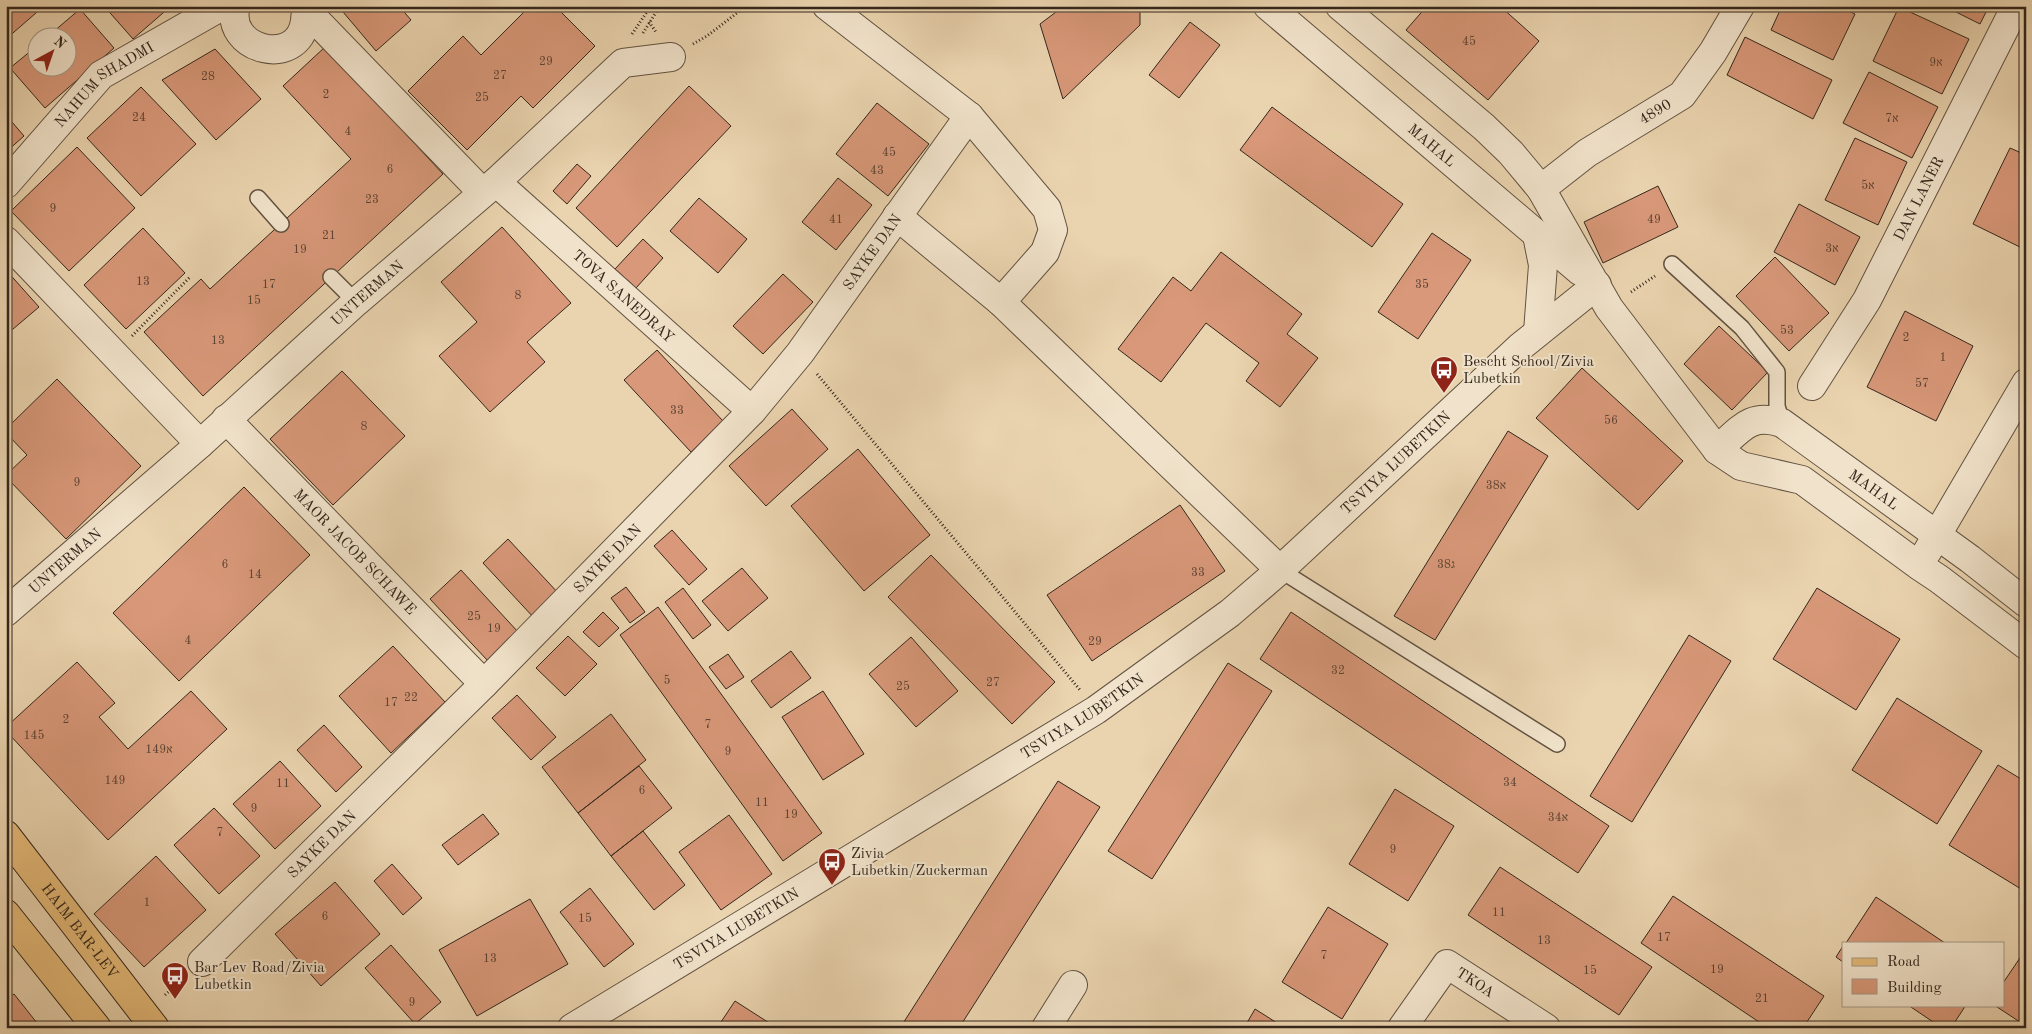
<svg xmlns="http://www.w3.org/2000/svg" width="2032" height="1034" viewBox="0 0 2032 1034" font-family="'Old Standard TT','Frank Ruhl Libre',serif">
<rect width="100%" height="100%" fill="#ead4af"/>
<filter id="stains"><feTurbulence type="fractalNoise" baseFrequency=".004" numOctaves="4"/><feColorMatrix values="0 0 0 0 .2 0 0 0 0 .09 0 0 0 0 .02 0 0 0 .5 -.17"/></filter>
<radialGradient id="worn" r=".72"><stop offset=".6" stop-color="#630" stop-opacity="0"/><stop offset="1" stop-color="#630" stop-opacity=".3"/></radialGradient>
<path fill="#d89879" stroke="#34271c" d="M6,6H44L6,39Z
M104,6H171L133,39Z
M338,6H399L411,20L376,51Z
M530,6H555L595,46L533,108L521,96L467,150L408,91L463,36L481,55Z
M1064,6H1140V25L1063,99L1040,24Z
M1427,6H1500L1539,41L1488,100L1406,30Z
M1782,6H1839L1855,14L1833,60L1771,30Z
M1944,6H1989L1980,24Z
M1899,7L1969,39L1942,94L1873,61Z
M80,9L114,48L45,108L10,68L38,45V68H68V38H46Z
M1190,22L1220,45L1179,98L1149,75Z
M1745,37L1832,80L1813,119L1727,75Z
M325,47L443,174L203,396L144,332L201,279L210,289L351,159L283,86Z
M215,49L261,99L216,140L162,80Z
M1869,72L1938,107L1912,158L1843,123Z
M689,86L731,126L617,247L576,208Z
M141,87L196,144L141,196L87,138Z
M877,103L929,144L888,196L836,154Z
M1272,107L1403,204L1372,247L1240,150Z
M6,115L24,136L6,152Z
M1855,138L1907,162L1878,225L1825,200Z
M77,147L135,208L69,271L11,211Z
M2010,148L2026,155V250L1973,224Z
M577,164L591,176L567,204L553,191Z
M838,178L872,205L836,250L802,222Z
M1658,186L1678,227L1603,263L1584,222Z
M699,198L747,239L718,273L670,231Z
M1799,204L1860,237L1835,285L1774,252Z
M502,227L571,303L527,342L545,362L490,412L439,356L477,322L441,282Z
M143,228L185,273L126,329L84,285Z
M1432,233L1471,260L1418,339L1378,312Z
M643,239L663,258L636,288L615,269Z
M1221,252L1302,314L1287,334L1318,358L1280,407L1246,381L1259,363L1206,323L1161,382L1118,349L1173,277L1191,291Z
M1775,257L1829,313L1789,351L1736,296Z
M6,270L39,307L6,335Z
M783,274L813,302L763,354L733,326Z
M1905,311L1973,346L1936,421L1867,387Z
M1719,326L1768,372L1732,410L1684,364Z
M657,350L723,421L691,452L624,380Z
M1582,368L1683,461L1638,510L1536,418Z
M342,371L405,436L333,505L270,439Z
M57,379L141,466L66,539L6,477V475L27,455L6,433V429Z
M792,409L828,449L766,506L729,466Z
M1508,431L1548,456L1435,640L1394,616Z
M858,449L930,535L864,591L791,506Z
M244,487L310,555L179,681L113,613Z
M1180,505L1225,571L1092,661L1047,595Z
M672,530L707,569L689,585L654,546Z
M508,539L560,595L535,619L483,563Z
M931,555L1055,682L1012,724L888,597Z
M742,568L768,598L728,631L702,601Z
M461,570L519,633L488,661L430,599Z
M626,587L645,612L630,623L611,598Z
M683,588L711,625L693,639L665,602Z
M1817,588L1900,639L1856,710L1773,659Z
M658,607L822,833L783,861L620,635Z
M603,612L619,628L599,647L583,632Z
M1291,612L1609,826L1578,873L1260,659Z
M1689,635L1731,661L1632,822L1590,796Z
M568,636L597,664L565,696L536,668Z
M911,637L958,691L916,727L869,674Z
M393,646L445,702L391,753L339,696Z
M791,651L811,678L771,708L751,681Z
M728,654L744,677L726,689L709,667Z
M77,662L115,703L99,717L128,749L191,691L227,729L108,840L6,731V727Z
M1228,663L1272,691L1152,879L1108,851Z
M823,691L864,754L823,780L782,717Z
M517,695L556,737L531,760L492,718Z
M1897,698L1982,751L1937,824L1852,770Z
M611,714L646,760L578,813L542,767Z
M324,725L362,767L336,792L297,750Z
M280,761L321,806L275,849L233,804Z
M1998,765L2026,782V892L1949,845Z
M639,766L672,808L611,856L578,813Z
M1058,781L1100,807L959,1028H900Z
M1395,789L1454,826L1408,901L1349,864Z
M214,808L260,856L219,894L174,845Z
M483,814L499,834L458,865L442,845Z
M729,815L772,874L721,910L679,852Z
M643,831L685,885L654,910L611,856Z
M156,856L206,910L144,967L94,914Z
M392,864L422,898L403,915L374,881Z
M1500,867L1652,967L1619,1015L1468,915Z
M335,882L380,934L321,986L275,934Z
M590,888L634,944L604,967L560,912Z
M1673,896L1824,996L1803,1028H1768L1641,943Z
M1876,897L1945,943H1846Z
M530,899L568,964L477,1016L439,950Z
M1328,907L1388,944L1342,1019L1282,982Z
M391,945L441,1002L415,1024L365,968Z
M1843,946V962L1836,957Z
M2026,949V1026L1994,1005H2003V983Z
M14,994L41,1028H6V1000Z
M735,1001L777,1028H717Z
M1908,1005H1966L1951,1028H1942Z
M1255,1009L1285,1028H1244Z"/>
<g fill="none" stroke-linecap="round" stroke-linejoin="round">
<defs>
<path id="lane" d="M258,198L281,224
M1672,264L1742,328L1777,372V406L1782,423
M331,277L356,302
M1280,570L1557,744"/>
<g id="street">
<path d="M236,6C223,49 298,70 305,21C305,16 307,11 305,6"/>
<path d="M827,6L969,116L1047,209L1053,230L1045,252L1001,302"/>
<path id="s1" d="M1268,6L1580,271"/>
<path d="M1340,6L1484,127L1511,153L1541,189L1609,308L1717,450L1741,466L1802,480L1918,565L1939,579L2026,645"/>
<path d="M306,10L482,192"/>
<path id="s2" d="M496,182L752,411"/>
<path id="s3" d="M6,184L101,75L222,6"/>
<path id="s4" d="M1541,189L1587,153L1682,95L1713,52L1740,6"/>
<path d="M897,216L1001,302L1280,570"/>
<path d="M1537,235L1543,265L1538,332"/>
<path d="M6,241L200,444"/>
<path id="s5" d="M1812,386L1867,300L2016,6"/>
<path id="s6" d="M226,419L484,684"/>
<path id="s7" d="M1717,450C1740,430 1750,412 1782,423L1970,559L2026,603"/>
<path d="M1927,552L2026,383"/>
<path id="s8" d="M6,612L200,444L356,302L496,182L623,63L671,57"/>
<path id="s9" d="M202,962L484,684L752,411L800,353L969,116"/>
<path id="s10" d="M572,1028L1096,710L1230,613L1280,570L1520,347L1597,285"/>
<path d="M1046,1028L1073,985"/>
<path id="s11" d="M1402,1028L1447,964L1546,1028"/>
</g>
<g id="primary">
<path id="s12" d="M6,835L155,1028"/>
<path d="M6,914L97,1028"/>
</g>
</defs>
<use href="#lane" stroke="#625241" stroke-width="18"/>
<use href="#street" stroke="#625241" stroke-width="30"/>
<use href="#primary" stroke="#34271c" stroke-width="30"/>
<path stroke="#34271c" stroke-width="3" stroke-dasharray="1 2.5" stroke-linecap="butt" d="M649,22L656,32
M643,33L660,6
M632,34L651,6
M693,44L707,36L746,6
M1631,292L1655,276
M132,336L190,277
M817,374L1080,690
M165,995L183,979"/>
<use href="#lane" stroke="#f1e3cb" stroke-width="15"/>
<use href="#street" stroke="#f1e3cb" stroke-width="28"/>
<use href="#primary" stroke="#e5ba78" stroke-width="28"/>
</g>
<defs>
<symbol id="bus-pin" viewBox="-11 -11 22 30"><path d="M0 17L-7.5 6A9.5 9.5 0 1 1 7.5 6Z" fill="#8f2418" stroke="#f1e3cb"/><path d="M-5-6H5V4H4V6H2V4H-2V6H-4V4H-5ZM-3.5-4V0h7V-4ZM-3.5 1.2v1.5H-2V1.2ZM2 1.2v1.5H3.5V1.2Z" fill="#fff"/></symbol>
</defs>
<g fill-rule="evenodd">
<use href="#bus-pin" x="1428" y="354" width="32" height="43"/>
<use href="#bus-pin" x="816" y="846" width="32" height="43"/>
<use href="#bus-pin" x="159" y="960" width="32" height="43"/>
</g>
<g text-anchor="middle" stroke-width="4" stroke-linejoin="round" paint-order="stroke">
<g font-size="12" fill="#5d4333">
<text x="1469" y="45">45</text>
<text x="546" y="65">29</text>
<text x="1936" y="66">9א</text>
<text x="500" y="79">27</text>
<text x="208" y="80">28</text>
<text x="326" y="98">2</text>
<text x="482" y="101">25</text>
<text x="139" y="121">24</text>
<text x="1892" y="122">7א</text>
<text x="348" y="135">4</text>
<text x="889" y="156">45</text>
<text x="390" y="173">6</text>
<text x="877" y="174">43</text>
<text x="1868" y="189">5א</text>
<text x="372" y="203">23</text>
<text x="53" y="212">9</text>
<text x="836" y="223">41</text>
<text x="1654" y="223">49</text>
<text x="329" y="239">21</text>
<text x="1832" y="252">3א</text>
<text x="300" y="253">19</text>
<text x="143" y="285">13</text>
<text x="269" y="288">17</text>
<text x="1422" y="288">35</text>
<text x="518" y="299">8</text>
<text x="254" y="304">15</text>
<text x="1787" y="334">53</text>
<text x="1906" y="341">2</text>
<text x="218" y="344">13</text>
<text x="1943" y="361">1</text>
<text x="1922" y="387">57</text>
<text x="677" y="414">33</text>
<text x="1611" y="424">56</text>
<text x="364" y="430">8</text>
<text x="77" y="486">9</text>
<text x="1496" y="489">38א</text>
<text x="225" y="568">6</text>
<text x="1446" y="568">38ג</text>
<text x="1198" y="576">33</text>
<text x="255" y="578">14</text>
<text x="474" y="620">25</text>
<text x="494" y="632">19</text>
<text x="188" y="644">4</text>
<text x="1095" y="645">29</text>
<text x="1338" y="674">32</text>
<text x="667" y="684">5</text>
<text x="993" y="686">27</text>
<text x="903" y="690">25</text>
<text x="411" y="701">22</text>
<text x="391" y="706">17</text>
<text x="66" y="723">2</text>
<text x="708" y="728">7</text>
<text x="34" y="739">145</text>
<text x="159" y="753">149א</text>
<text x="728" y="755">9</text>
<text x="115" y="784">149</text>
<text x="1510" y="786">34</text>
<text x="283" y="787">11</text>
<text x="642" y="794">6</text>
<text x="762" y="806">11</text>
<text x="254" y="812">9</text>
<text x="791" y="818">19</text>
<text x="1558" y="821">34א</text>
<text x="220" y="836">7</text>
<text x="1393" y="853">9</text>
<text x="147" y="906">1</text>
<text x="1499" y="916">11</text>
<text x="325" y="920">6</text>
<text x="585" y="922">15</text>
<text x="1664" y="941">17</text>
<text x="1544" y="944">13</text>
<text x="1324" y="959">7</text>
<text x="490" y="962">13</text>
<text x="1717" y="973">19</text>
<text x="1590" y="974">15</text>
<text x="1762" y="1002">21</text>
<text x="412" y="1006">9</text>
</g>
<g font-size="15" fill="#34271c" stroke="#f1e3cb">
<text dy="5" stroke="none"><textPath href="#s3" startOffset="141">NAHUM SHADMI</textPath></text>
<text dy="5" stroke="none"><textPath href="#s4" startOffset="138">4890</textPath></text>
<text dy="5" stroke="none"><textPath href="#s1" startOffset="215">MAHAL</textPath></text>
<text dy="5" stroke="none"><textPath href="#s5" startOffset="216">DAN LANER</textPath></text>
<text dy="5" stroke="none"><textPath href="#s9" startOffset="978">SAYKE DAN</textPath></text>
<text dy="5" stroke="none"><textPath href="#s8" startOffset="482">UNTERMAN</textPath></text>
<text dy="5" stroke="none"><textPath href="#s2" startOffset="171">TOVA SANEDRAY</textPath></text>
<text dy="5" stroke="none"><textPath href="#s10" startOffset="1002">TSVIYA LUBETKIN</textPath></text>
<text dy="5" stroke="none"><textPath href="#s7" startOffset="189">MAHAL</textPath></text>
<text dy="5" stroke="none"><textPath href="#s6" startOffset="185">MAOR JACOB SCHAWE</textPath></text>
<text dy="5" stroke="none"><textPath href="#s9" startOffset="572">SAYKE DAN</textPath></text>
<text dy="5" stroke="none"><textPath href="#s8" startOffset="78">UNTERMAN</textPath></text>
<text dy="5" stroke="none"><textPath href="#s10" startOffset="598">TSVIYA LUBETKIN</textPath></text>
<text dy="5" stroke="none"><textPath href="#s9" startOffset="168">SAYKE DAN</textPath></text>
<text dy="5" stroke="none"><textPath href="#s10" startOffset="192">TSVIYA LUBETKIN</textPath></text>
<text dy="5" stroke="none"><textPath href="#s12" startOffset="121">HAIM BAR-LEV</textPath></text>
<text dy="5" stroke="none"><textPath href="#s11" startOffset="112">TKOA</textPath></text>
</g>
<g font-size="15" fill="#34271c" stroke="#f1e3cb" text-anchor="start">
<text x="1463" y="366">Bescht School/Zivia<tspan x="1463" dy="17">Lubetkin</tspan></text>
<text x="851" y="858">Zivia<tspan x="851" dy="17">Lubetkin/Zuckerman</tspan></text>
<text x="194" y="972">Bar Lev Road/Zivia<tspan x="194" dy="17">Lubetkin</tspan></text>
</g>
</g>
<rect width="2032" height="1034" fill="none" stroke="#ead4af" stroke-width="25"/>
<rect x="8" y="8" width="2017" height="1019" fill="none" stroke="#34271c" stroke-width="2.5"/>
<rect x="12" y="12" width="2007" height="1009" fill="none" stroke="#34271c"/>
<rect x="1842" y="942" width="162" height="65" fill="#f1e3cb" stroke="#a59885"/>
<rect x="1852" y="958" width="25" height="8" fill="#e5ba78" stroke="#a59885"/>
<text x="1887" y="966" font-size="15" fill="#34271c">Road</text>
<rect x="1852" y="979" width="25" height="15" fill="#d89879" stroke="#a59885"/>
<text x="1887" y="992" font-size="15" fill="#34271c">Building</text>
<g transform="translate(52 52) rotate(40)"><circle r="24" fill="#f1e3cb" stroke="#a59885"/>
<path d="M0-4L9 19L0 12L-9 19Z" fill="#8f2418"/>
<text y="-8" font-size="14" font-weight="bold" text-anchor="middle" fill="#34271c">N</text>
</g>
<rect width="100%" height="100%" filter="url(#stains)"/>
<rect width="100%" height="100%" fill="url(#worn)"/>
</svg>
